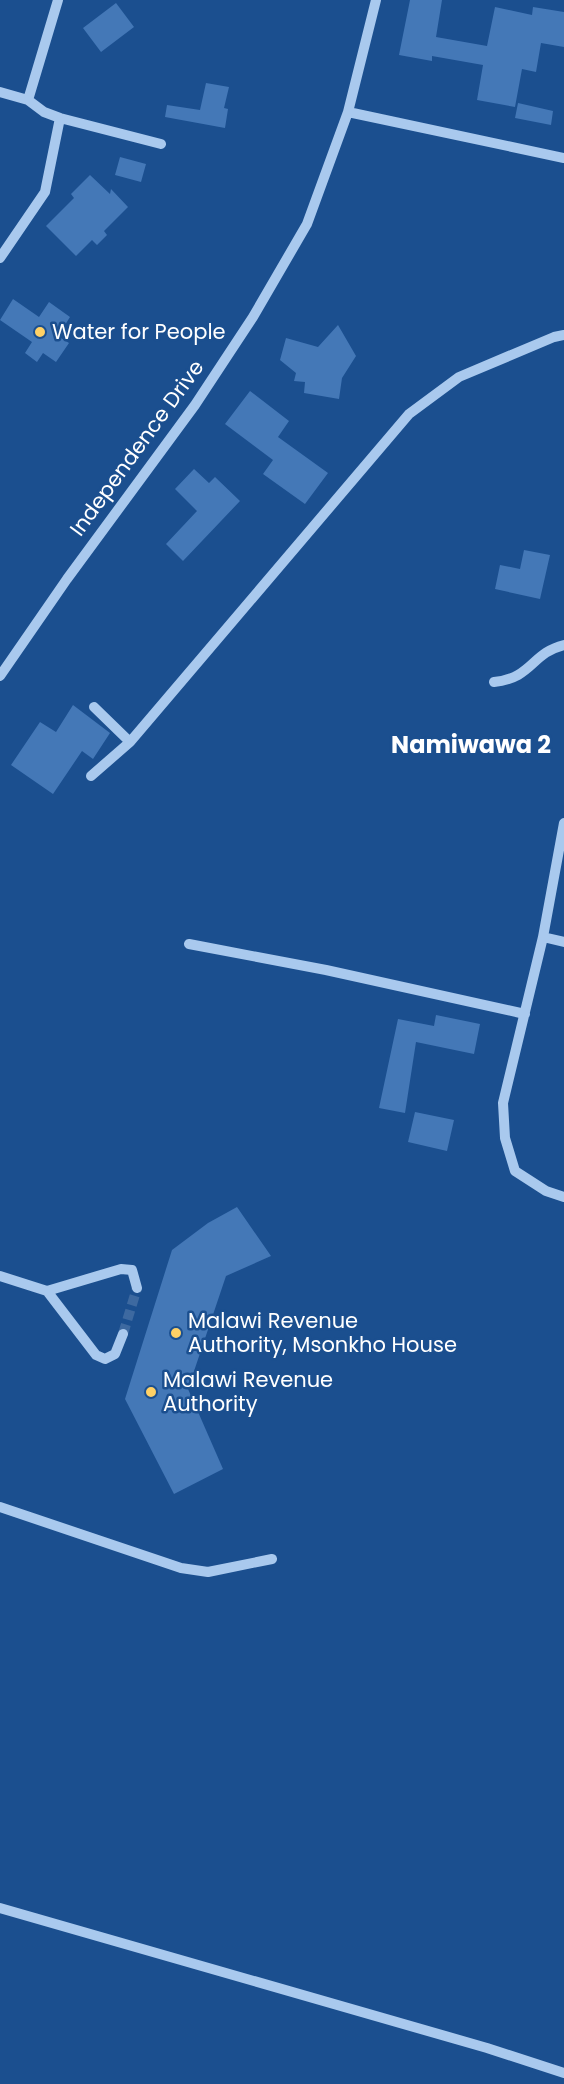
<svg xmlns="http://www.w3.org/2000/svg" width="564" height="2084" viewBox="0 0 564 2084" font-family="Poppins,sans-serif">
<rect width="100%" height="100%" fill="#1b4f8f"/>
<path fill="#4478b7" d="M410,0H442L436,37L487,46L495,7L532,15L533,7L564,12V47L541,43L536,72L522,69L515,107L477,100L483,65L432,56V61L399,55Z
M116,3L134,27L101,52L83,28Z
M206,83L229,87L224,108L228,109L225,128L165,117L167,105L200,110Z
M518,103L553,111L551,125L515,118Z
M120,157L146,164L141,182L115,175Z
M90,175L110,194L111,189L128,207L104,231L107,235L97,245L92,240L76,256L46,226L74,198L71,194Z
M13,299L39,317L49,302L70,317L58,336L69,343L56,362L43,353L37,362L25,353L32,342L0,320Z
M338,325L356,356L342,378L339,399L304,393L305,382L294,381L296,373L280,360L286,338L318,347Z
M250,391L289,421L278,437L328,473L305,504L263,474L273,460L225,424Z
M194,469L209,483L215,477L240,501L183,561L166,544L197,511L175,489Z
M524,550L550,555L540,599L495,589L500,565L520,569Z
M73,705L110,733L93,759L82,751L53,794L11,765L40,722L56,732Z
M436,1015L480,1024L474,1054L416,1042L405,1113L379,1108L398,1019L434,1026Z
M415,1112L454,1120L447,1151L408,1142Z
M237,1207L271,1256L226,1276L188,1389L223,1469L174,1494L125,1399L172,1250L208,1223Z"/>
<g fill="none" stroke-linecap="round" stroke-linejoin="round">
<path stroke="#3d69a0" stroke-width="10" stroke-dasharray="10 5" stroke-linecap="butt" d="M123,1334L137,1288"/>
<path stroke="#a9c9ee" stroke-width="10" d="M0,92L28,100L44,112L60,118L45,192L0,258
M28,100L58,0
M348,112L564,158
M60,118L161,144
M0,676L67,579L195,405L253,317L307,224L348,112L376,0
M494,682C533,678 531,653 564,645
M130,742L409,414L459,377L554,337L564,335
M91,776L130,742L94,707
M564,823L543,937L564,942
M543,937L503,1103L505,1138L515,1171L546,1191L564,1197
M189,944L326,970L525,1014
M0,1276L47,1291
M123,1334L115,1354L105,1359L96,1355L47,1291L121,1269L132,1270L137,1288
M0,1507L181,1568L208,1572L272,1559
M0,1908L487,2048L564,2073"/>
</g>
<g fill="#ffd166" stroke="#1b4f8f" stroke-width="2">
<circle cx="40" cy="332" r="6"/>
<circle cx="176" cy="1333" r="6"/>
<circle cx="151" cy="1392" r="6"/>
</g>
<g text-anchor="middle" stroke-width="5" stroke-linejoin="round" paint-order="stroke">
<g font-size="21" fill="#fff" stroke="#1b4f8f" text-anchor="start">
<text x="52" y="339">Water for People</text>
<text x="188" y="1328">Malawi Revenue<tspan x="188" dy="24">Authority, Msonkho House</tspan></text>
<text x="163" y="1387">Malawi Revenue<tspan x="163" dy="24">Authority</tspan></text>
</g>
<g font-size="21" fill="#fff" stroke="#1b4f8f">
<text transform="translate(137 448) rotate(-54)" y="7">Independence Drive</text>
</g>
<g font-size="24" font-weight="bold" fill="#fff" stroke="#1b4f8f">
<text x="471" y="753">Namiwawa 2</text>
</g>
</g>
</svg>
